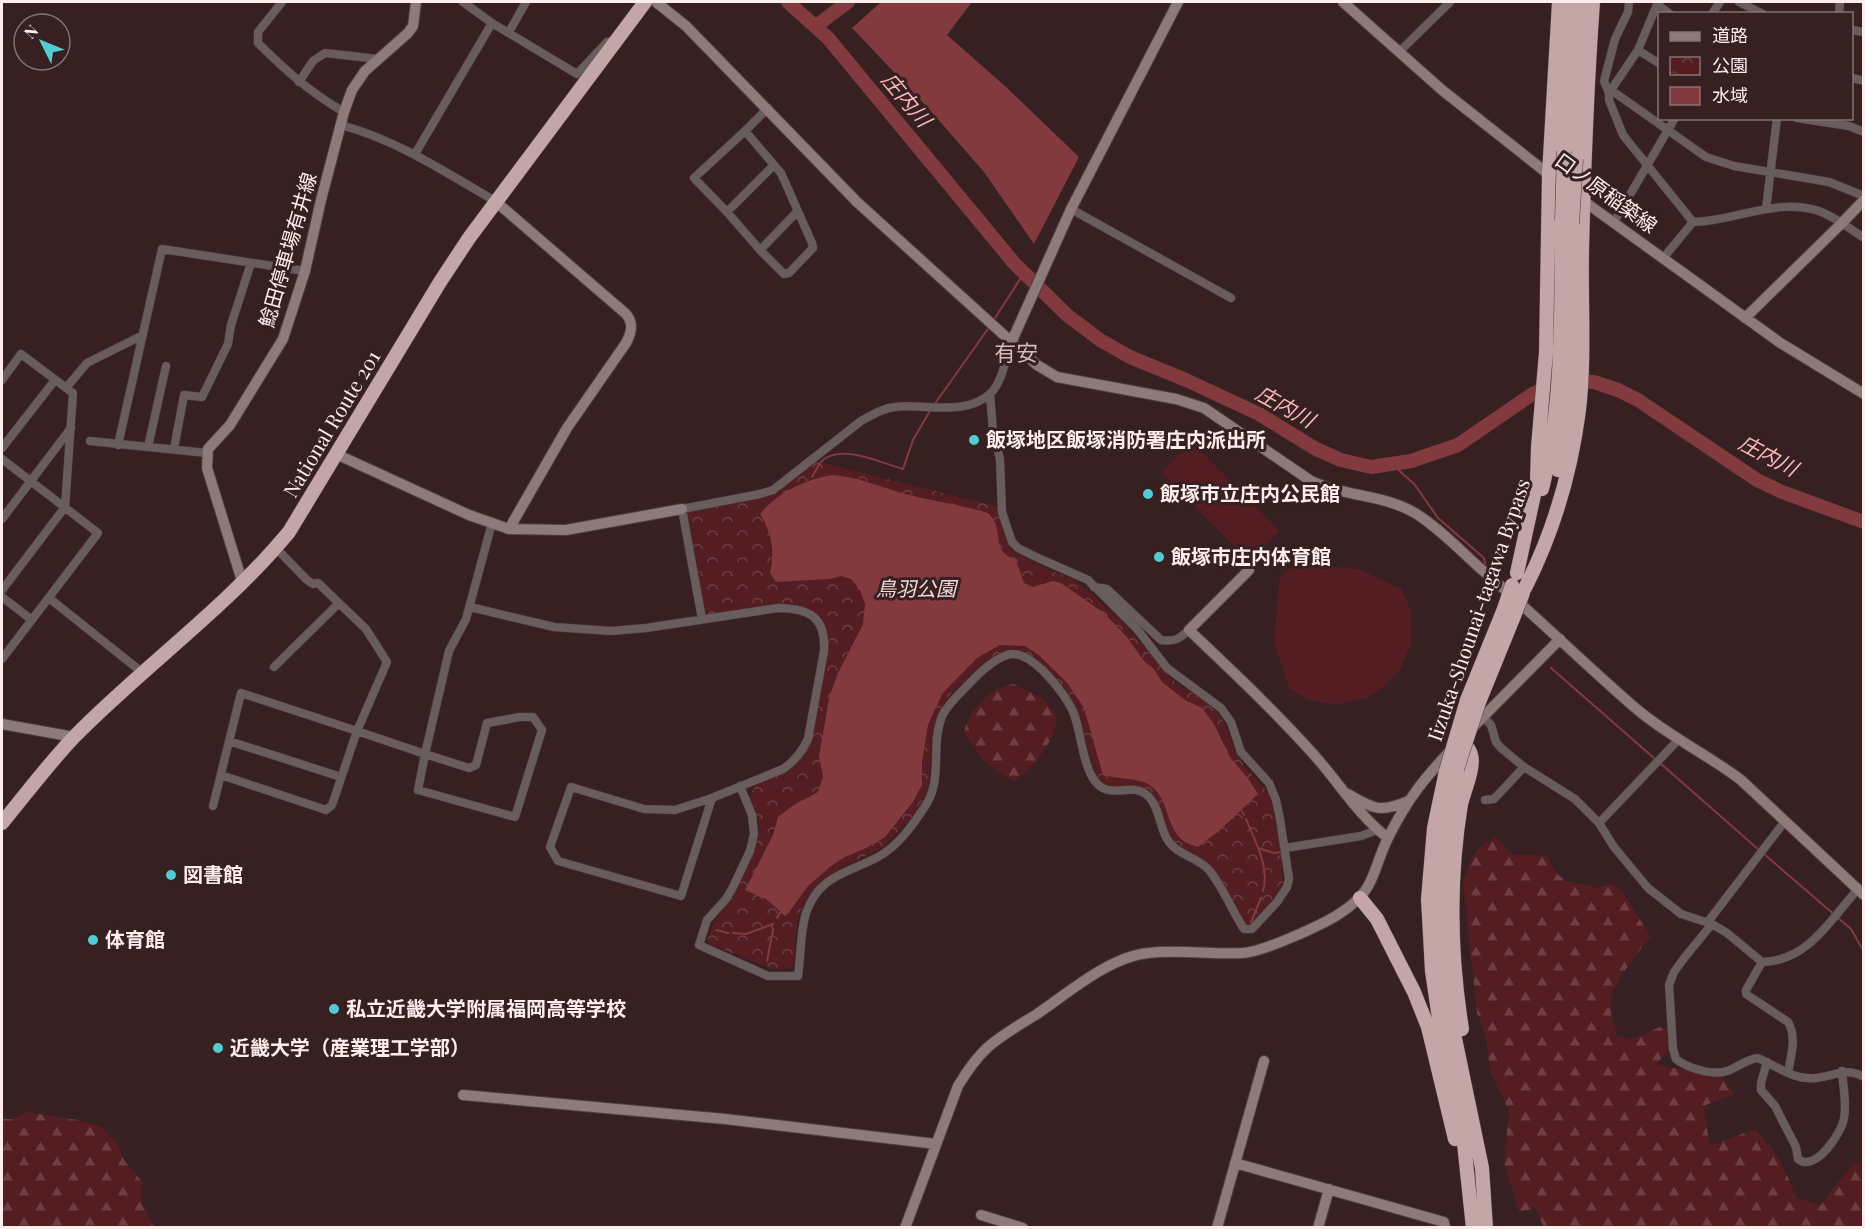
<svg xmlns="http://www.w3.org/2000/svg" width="1865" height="1229" viewBox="0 0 1865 1229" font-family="'Playfair Display','Noto Sans JP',serif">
<defs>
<pattern id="forest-firs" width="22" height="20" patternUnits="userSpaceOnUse" patternTransform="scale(1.5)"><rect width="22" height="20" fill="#531d22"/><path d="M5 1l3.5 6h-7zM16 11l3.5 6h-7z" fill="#6d3e42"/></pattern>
<pattern id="park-crowns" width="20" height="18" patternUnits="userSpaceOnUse" patternTransform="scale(1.5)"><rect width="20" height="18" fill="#531d22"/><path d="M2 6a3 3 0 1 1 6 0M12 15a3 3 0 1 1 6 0" fill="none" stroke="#6d3e42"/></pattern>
</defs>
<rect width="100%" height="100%" fill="#362021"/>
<path fill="#531d22" d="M1192,442L1280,531L1249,561L1161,472Z
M1305,564L1359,569L1402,589L1410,609L1412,634L1410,646L1400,671L1380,690L1366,698L1336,705L1309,700L1289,689L1274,642L1279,583C1282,570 1292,565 1305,564Z"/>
<path fill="url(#forest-firs)" d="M1014,684L1042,698L1057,715C1057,739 1034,767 1016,781C997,777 971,748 964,732C969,710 991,686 1014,684Z
M1496,837L1511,854L1548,856L1555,872L1566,881L1598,888L1611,884L1622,891L1651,937C1640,949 1614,982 1611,998C1609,1011 1614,1024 1617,1036L1633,1039L1660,1027L1666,1029L1669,1050L1656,1064L1723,1078L1728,1087L1735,1094L1703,1106L1710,1146L1755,1129C1777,1152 1785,1168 1796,1197L1820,1206L1853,1163L1863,1166V1227L1544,1228L1536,1208L1519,1212L1504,1163L1509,1111L1490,1071L1486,1037L1477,1013L1463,882L1472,857L1484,844Z
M27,1112L78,1120L99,1126L107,1132L118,1144L124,1160L142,1182V1204L154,1227H2V1119H11Z"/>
<path fill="url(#park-crowns)" d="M816,461L999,507L1006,540L1011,550L1047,569L1071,578L1085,588L1122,622L1175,682L1214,707L1223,721L1240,760L1270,795L1281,851L1283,883L1278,892L1252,924L1248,926L1244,923L1201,859L1171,841L1156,801L1147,791L1134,786H1106L1097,779L1077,710L1067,693L1054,678L1024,651L1010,649L986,660L950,695L938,715L932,745L928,790L916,813L882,848L839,869L819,883L803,904L797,923L794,966L780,970L770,968L709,944L708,938L712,927L734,893L755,851L760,826L750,799L751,793L757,784L777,775L807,746L827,637C822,619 813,608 795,604L707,615L702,609L686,514L689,510L758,497Z"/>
<path fill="#823a3f" d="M881,2H972L947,35L1005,86L1079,157L1034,244L984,172L928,108L852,28Z
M832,475C858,477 881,487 905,494C933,501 961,505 988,513C991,516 995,521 996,525C1001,543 994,551 1016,560L1024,583L1033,587L1053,581L1061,583L1104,613L1126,636L1145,662L1154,669L1162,682L1185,700L1202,708L1214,724L1230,757L1249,780L1258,794L1220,830L1198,847C1193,845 1185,843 1181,839C1165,824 1169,796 1148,784C1136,778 1118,779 1103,775L1084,708L1068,684L1039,655L1025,646L1000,645L977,658L942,694L928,725L922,762V785L913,802L885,837L866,848L845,857L831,866L808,886L790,911L785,916L766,899L745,890L773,835L778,817L792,806L818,792L823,776L819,757L829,698L838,673L863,624L865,604L860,590L851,579L841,576L830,579L776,582L770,573C775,550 772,534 760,514C778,492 804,480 832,475Z"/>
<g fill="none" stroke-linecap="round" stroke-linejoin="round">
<path stroke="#823a3f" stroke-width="2" d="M993,321L1024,273
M934,405L990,326
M1391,463L1415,485L1438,518L1484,558L1485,565
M812,477C815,472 818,465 822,461C840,443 881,463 903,469L913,440L931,409
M1487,599V585
M1551,668L1655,759
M1660,763L1759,850
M1242,811L1244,815
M1246,819C1255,841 1270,867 1263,891
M1258,848L1274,853L1281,852
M1764,854L1851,929L1864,952
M777,918L781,911
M1251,922L1261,898
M716,930L728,933
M733,933L746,934L773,924
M767,961L773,930L772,926"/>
<path stroke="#823a3f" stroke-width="14" d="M788,2L828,38L1014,263L1067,315L1100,340L1130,357L1186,380L1259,414L1316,449L1341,460L1371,467L1411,461L1458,445L1531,395L1559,381L1594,382L1618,390L1638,400L1757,480L1782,492L1864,522
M816,26L848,2"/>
<defs>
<path id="street" d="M282,2L258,32V43C285,70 311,93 344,112
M463,2L492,23L577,74L607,42L613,41
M1629,2L1628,12L1615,39L1604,81L1609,93V100L1623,135L1693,222
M1739,2L1763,14
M1658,5L1670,14
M1712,14L1720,2
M1839,14L1840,2
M1852,30L1864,32
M509,32L526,2
M1638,50L1660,64
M1399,52L1450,2
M1852,78L1864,81
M299,82L313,61L325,53L378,59
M1611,90L1706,157L1734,166L1829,182L1864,196
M1609,93L1638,50L1658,2
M1797,118L1849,126L1864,132
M341,125C397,140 445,172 495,201
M745,131L781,173L812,243L813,248L789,273L784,274L760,250L727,212L694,178Z
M745,131L768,108
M415,154L492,23
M1071,209L1231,298
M1766,209L1777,118
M727,212L774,165
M1614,222L1675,118
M760,250L797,212
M1664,257L1693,222C1735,221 1777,197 1819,211C1835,217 1849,228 1864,238
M2,380L21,354L73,393L65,507L2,590
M66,388L87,363L143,335
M90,441L207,453
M118,445L162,249L305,271
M148,447L166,366
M2,448L55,380
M174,449L184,395L202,397L228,344L231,325L251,263
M2,459L98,533L2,659
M2,519L71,428
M275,547L307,580L313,584L318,583L366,629L387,662L357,731L425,754L449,651L466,619L492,523
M1094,587L1107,589L1161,640C1175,642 1179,639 1189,630
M2,597L32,620
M49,598L143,673
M470,607L554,627L611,631L646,628L778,608C810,608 826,618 824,651L808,739C802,752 795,761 783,769L712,798
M702,619L682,509L760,494L773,490L861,421C872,415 883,408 895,407C926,403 963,417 990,394C1002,383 1006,358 1011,343
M274,667L339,603
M520,717H533L542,730L515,817L418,790L425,754L469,768L476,765L487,723Z
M1483,717L1491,725L1496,742L1501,748L1524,767L1575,799L1599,823L1614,847L1648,888L1681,914L1712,924L1727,933L1762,962C1808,961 1830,920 1858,889
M229,741L341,777
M740,786L752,815L754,834L750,851L732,889L726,899L707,920L699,945L768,976H798C801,955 800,933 806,913C819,875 848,873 878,857C898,846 912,826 924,808C944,780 930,746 942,716C948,704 958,695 968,685C979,673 992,660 1007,655C1030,647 1067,695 1074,714C1081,734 1082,757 1091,775C1107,806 1131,778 1149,797C1161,810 1159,829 1169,842C1178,855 1199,858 1209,870C1223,887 1232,911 1244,929H1252L1277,902L1287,887L1289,879L1280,819L1276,800L1269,783L1241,752L1231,722L1221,708L1167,668L1137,629L1088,580L1036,557L1018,548L1012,542L1002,512L1000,459L993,431L990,394
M571,787L644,809L675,810L712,798L681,896L558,861L550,847Z
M1485,800L1494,799L1524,767
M213,806L241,693L357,731L332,805L326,810L221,775
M1599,823L1679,739
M1285,848L1361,836L1377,830
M1707,923L1785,821
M1712,924L1685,957L1674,972L1669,985L1673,1049L1676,1059C1687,1068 1713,1076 1727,1071C1738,1067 1747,1059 1758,1058L1788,1073
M1762,962L1746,990V994L1788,1022C1797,1037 1791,1056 1788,1073C1797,1077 1806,1079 1816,1078C1834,1076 1846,1067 1864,1077
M1767,1062L1761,1083V1090L1775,1106L1796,1147L1798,1159C1815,1173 1842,1133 1844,1118C1847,1104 1843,1086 1842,1071"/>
<path id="secondary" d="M656,2L686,26L857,202L1037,365L1057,377L1176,399L1204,408L1311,481C1346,497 1382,494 1415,513C1439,528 1460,550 1481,569C1533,613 1581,661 1633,706C1666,735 1707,754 1741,780L1864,895
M1343,2L1442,90L1552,177
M1578,197L1779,342L1864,394
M495,201L625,313C634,322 632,332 626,343L567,428L509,529
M1745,318L1842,223L1864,200
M1011,343L1071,209L1178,2
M336,454L469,515L509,529L566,530L682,509
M1249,570L1189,630C1232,671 1276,712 1315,756C1340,784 1358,815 1388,838
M242,581L207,468L208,449L230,425L283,339L305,271L321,200L344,112L352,90L365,71L408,33L413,26L416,2
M2,724L74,737
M1472,728L1560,639
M1348,794C1373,809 1381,813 1408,801
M463,1095L725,1119L936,1144
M1235,1163L1444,1222L1445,1228
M981,1215L1023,1228
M905,1228L958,1086C967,1071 975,1059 988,1047C1003,1034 1021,1024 1037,1014C1068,993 1109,957 1148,953C1179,949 1211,955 1243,953C1263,952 1322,925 1339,914C1378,889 1371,871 1389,836C1407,800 1425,777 1453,748
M1217,1228L1264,1061
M1318,1228L1329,1189"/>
<path id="highway" d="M1564,151L1569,2
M1576,159L1580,2
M1558,470C1573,389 1570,306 1572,224
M1542,489C1564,402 1561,310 1562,221
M1517,573L1537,481L1538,447L1546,352L1549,174L1559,2
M1525,588C1553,533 1571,472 1579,410C1585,358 1581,304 1582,251C1584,168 1587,85 1593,2
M1467,700L1504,609
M1479,702L1514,616
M1461,740C1465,744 1470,749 1471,755C1475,766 1464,792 1461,804C1449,878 1450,954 1462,1029
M1457,769L1446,833L1440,902L1443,966L1452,1024L1482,1168L1486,1228
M1446,771L1434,828L1428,899L1432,971L1440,1025L1463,1134L1473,1228
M2,823C26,794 49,763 75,736C144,666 226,608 289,532L440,282L469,238L645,2
M1360,898L1377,919L1414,992L1428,1027L1455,1139"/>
</defs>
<use href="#street" stroke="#523d3e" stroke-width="9"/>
<use href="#secondary" stroke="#523d3e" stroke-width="12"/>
<use href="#highway" stroke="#523d3e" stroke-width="15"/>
<use href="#street" stroke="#685c5c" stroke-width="8"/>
<use href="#secondary" stroke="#8d7a7a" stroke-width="10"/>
<use href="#highway" stroke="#c3a6a6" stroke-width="14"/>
<defs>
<path id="highway-bridge" d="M1562,221L1564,151
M1572,224L1576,159
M1504,609L1512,585
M1514,616L1523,593
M1457,769L1479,702
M1446,771L1467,700"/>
</defs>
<use href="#highway-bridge" stroke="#523d3e" stroke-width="15" stroke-linecap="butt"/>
<use href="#highway-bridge" stroke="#c3a6a6" stroke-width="14"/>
</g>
<g fill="#52ccd0" stroke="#362021" stroke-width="2">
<circle cx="974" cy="440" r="6"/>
<circle cx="1148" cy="494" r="6"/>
<circle cx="1159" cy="557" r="6"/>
<circle cx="171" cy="875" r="6"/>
<circle cx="93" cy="940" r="6"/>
<circle cx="334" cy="1009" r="6"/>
<circle cx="218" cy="1048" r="6"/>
</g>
<g text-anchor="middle" stroke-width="6" stroke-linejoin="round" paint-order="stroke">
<g font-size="20" fill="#fdeded" stroke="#362021">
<text transform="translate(1606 193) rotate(36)" y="7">口ノ原稲築線</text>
<text transform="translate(288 250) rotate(-74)" y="7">鯰田停車場有井線</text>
<text transform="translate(332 424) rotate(-59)" y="7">National Route 201</text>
<text transform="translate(1479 610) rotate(-71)" y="7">Iizuka-Shounai-tagawa Bypass</text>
</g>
<g font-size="20" font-weight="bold" fill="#fdeded" stroke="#362021" text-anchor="start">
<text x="986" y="447">飯塚地区飯塚消防署庄内派出所</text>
<text x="1160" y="501">飯塚市立庄内公民館</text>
<text x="1171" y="564">飯塚市庄内体育館</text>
<text x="183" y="882">図書館</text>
<text x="105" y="947">体育館</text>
<text x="346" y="1016">私立近畿大学附属福岡高等学校</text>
<text x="230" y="1055">近畿大学（産業理工学部）</text>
</g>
<g font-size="20" font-style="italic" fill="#f2dada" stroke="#362021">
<text x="916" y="596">鳥羽公園</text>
</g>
<g font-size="21" font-style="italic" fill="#fab8b9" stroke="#362021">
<text transform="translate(906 100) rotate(50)" y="7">庄内川</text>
<text transform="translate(1285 407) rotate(29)" y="7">庄内川</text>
<text transform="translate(1768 456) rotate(28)" y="7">庄内川</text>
</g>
<g font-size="22" fill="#d7baba" stroke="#362021">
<text x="1016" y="361">有安</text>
</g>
</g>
<rect width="1865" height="1229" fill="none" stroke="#fdeded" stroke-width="6"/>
<rect x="1658" y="12" width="195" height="108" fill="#362021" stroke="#867273" stroke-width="1.5"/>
<rect x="1670" y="32" width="30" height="9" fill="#8d7a7a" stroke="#867273" stroke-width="1.5"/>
<text x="1712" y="42" font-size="18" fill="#fdeded">道路</text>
<rect x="1670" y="57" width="30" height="18" fill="url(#park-crowns)" stroke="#867273" stroke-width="1.5"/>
<text x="1712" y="72" font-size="18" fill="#fdeded">公園</text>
<rect x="1670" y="87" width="30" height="18" fill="#823a3f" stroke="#867273" stroke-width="1.5"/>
<text x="1712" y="102" font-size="18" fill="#fdeded">水域</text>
<g transform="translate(42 42) rotate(313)"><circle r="28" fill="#362021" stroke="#867273" stroke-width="1.5"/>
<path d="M0-4.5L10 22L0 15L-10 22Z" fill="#52ccd0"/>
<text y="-9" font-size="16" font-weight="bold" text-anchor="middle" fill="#fdeded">N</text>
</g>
</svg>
